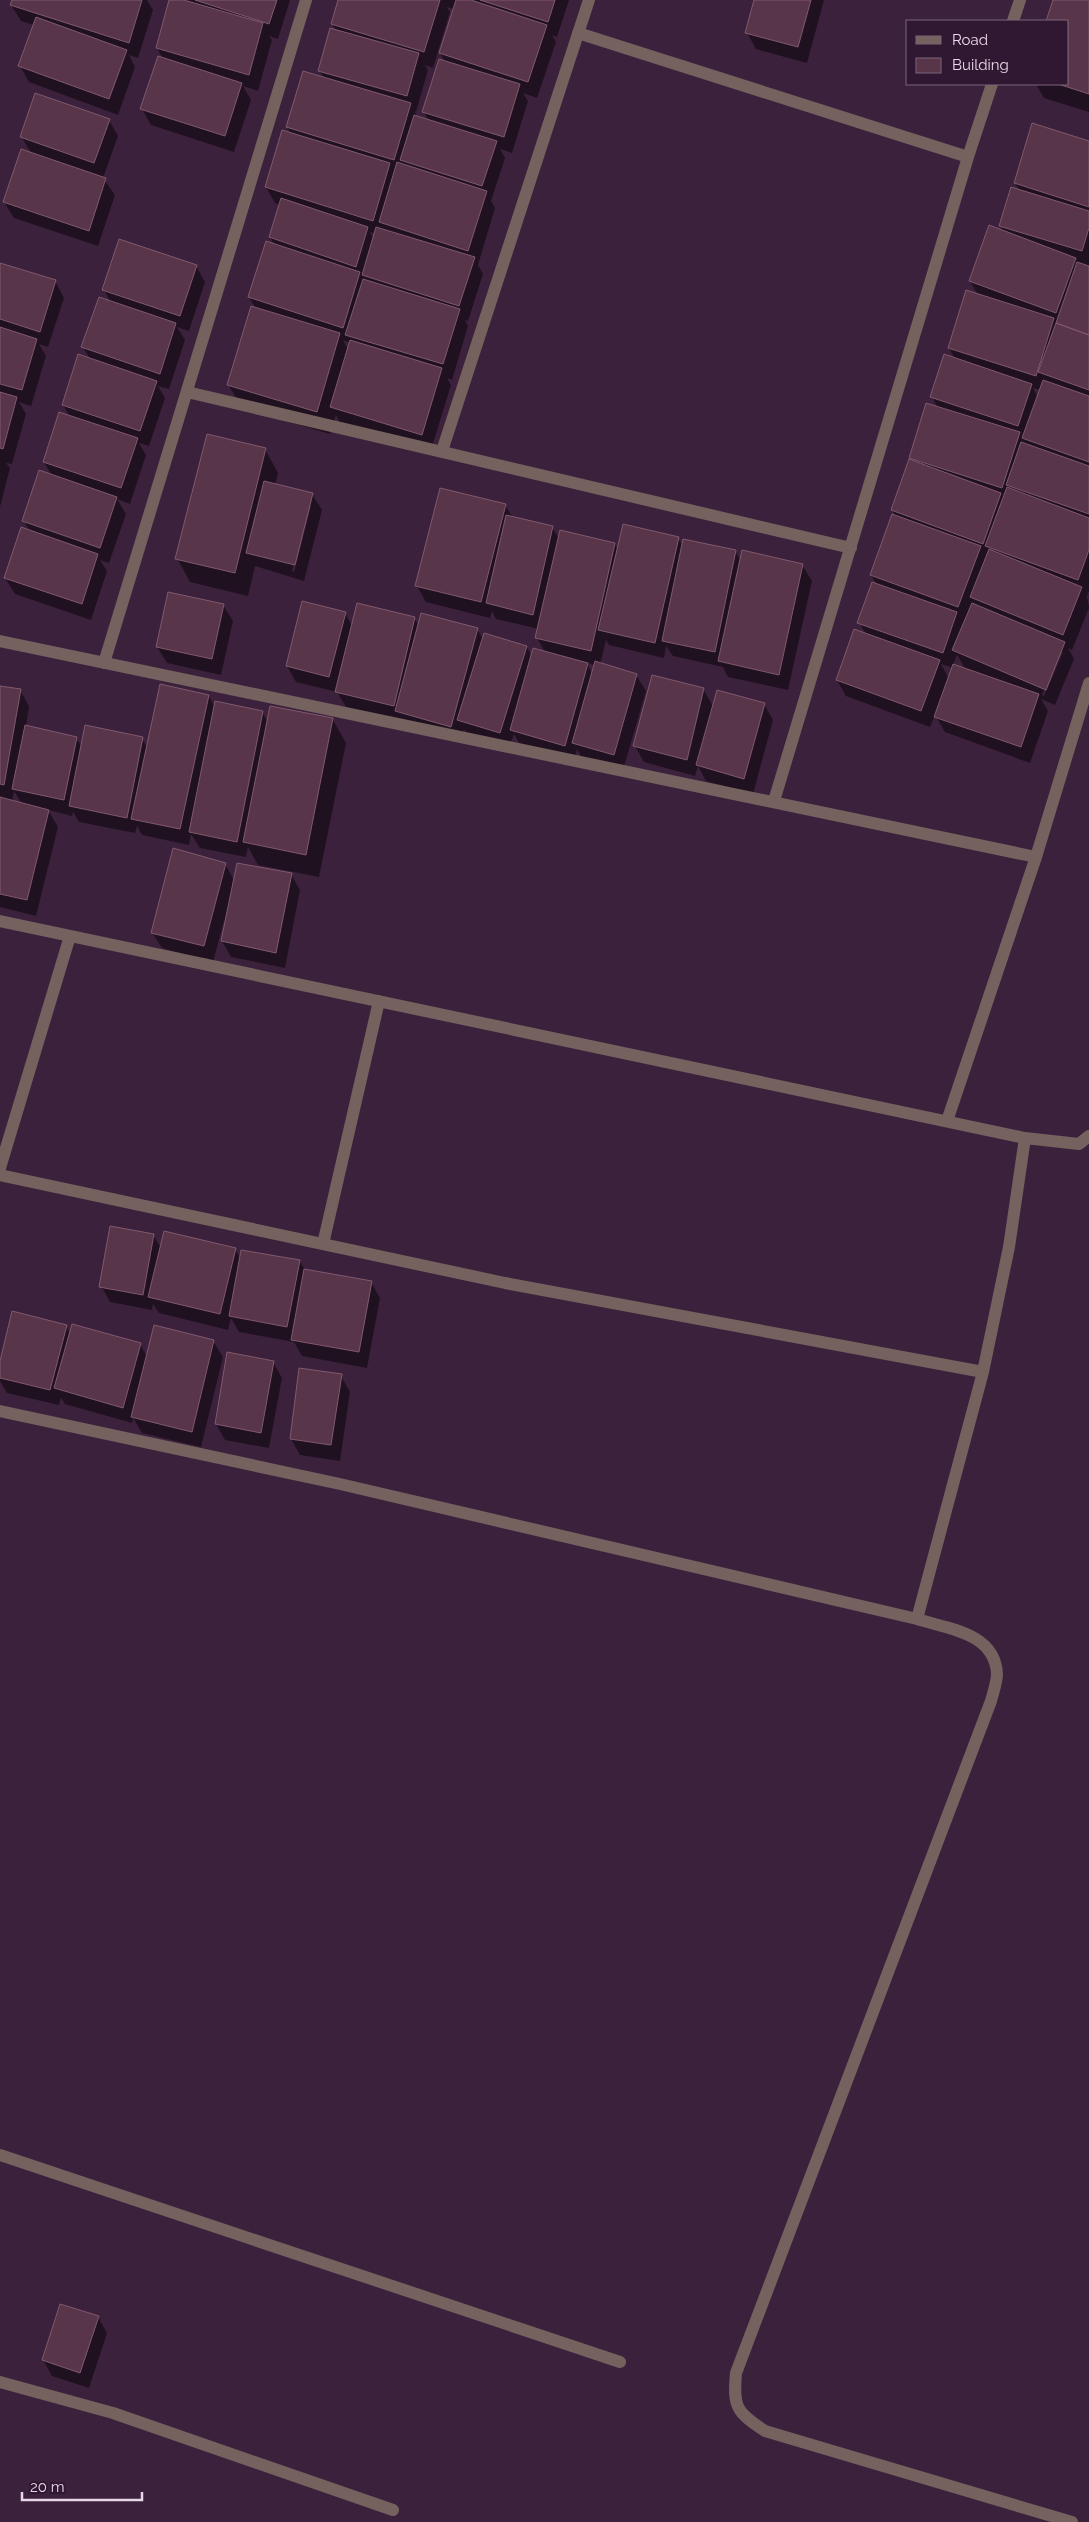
<svg xmlns="http://www.w3.org/2000/svg" width="1089" height="2522" viewBox="0 0 1089 2522" font-family="Raleway,sans-serif">
<rect width="100%" height="100%" fill="#3c213d"/>
<path fill="#0007" fill-rule="evenodd" d="M13,0H147L153,10L138,58L129,55L135,67L118,115L29,82L20,66L34,25L21,21L11,5Z
M170,0H290L278,39L269,36L272,40L258,91L243,86L251,100L234,152L151,125L142,109L163,59L157,48Z
M339,0H569L557,37L552,35L556,42L537,98L523,93L528,101L512,153L500,149L505,158L491,201L495,208L478,265L483,274L468,321L465,320L468,326L452,380L447,378L451,385L431,450L340,423L336,415L330,434L242,408L228,384L256,309L249,297L275,246L270,237L280,205L275,203L266,187L291,134L287,127L324,78L319,70L336,31L332,23ZM447,7L454,9L440,53L445,62L424,112L429,122L418,118L414,111L416,112L428,70L425,65L433,68L450,12ZM370,232L376,234L374,239ZM343,340L350,343L348,350Z
M755,0H824L807,63L756,49L747,33Z
M1055,0H1089V112L1044,98L1036,84H1068V21H1048Z
M109,120L118,136L103,178L115,195L98,246L14,218L4,202L31,153L21,136Z
M1089,142V590L1087,597L1089,608L1072,650L1068,648L1074,659L1055,705L1041,699L1048,711L1030,763L945,732L935,715L930,727L846,696L837,680L866,634L859,622L877,585L871,575L896,517L892,510L912,462L910,458L938,408L932,397L955,359L949,348L978,295L970,281L1004,232L1000,226L1020,191L1015,183ZM1033,388L1040,390L1038,397ZM1060,652H1063L1044,696L1042,695ZM957,655L962,663L965,669L953,665ZM941,664L953,668L949,679Z
M0,264L55,281L64,298L48,347L39,344L46,356L31,406L19,402L26,414L12,464L6,463L10,468L0,507Z
M196,266L205,282L189,331L177,327L185,340L169,389L158,386L165,398L149,446L139,443L146,455L130,504L117,499L126,514L109,563L100,560L107,571L91,620L15,594L5,578L30,532L24,521L52,476L44,462L70,417L63,405L90,359L83,347L111,303L104,290Z
M265,449L278,473L275,485L312,494L322,510L304,581L255,566L248,596L190,582L177,558ZM309,506H311L294,572L292,571Z
M505,505L513,518L552,527L559,539L615,544L618,550L678,538L683,547L735,551L741,561L802,565L812,581L788,690L728,677L723,667L673,656L666,646L664,658L609,645L606,640L600,665L636,675L646,691L623,770L582,758L577,749L574,761L521,746L514,734L509,748L468,736L464,729L460,742L346,707L337,692L296,682L287,666L345,613L352,626L414,618L419,626L477,629L483,639L527,647L532,657L545,652L537,638L539,629L496,619L492,611L490,618L426,602L417,586ZM587,663L595,665L592,674Z
M223,605L233,621L221,675L167,663L157,647Z
M0,687L20,690L29,706L26,727L76,738L82,747L142,739L148,748L209,696L215,708L262,712L268,722L333,720L346,743L319,877L258,865L248,847L246,857L200,848L191,834L189,845L142,835L137,826L135,833L79,822L73,812L72,816L48,810L58,827L36,916L0,907ZM14,791L22,804L12,802Z
M703,689L713,706L764,704L773,720L753,794L706,781L698,766L695,776L644,762L635,746Z
M225,864L234,880L291,874L300,890L285,968L231,957L222,941L226,921H224L213,962L162,948L152,932Z
M153,1235L161,1248L235,1249L241,1259L300,1262L305,1270L371,1282L380,1298L367,1368L302,1356L294,1342L239,1332L231,1318L228,1330L159,1313L153,1304L152,1310L110,1302L101,1286Z
M66,1326L70,1334L140,1344L147,1357L213,1341L223,1357L201,1447L142,1433L133,1418L132,1423L65,1404L61,1398L59,1405L7,1393L0,1381V1366Z
M273,1362L282,1378L269,1448L225,1440L216,1424Z
M341,1376L350,1392L340,1461L300,1455L291,1439Z
M98,2317L107,2333L89,2388L52,2376L43,2360Z"/>
<path fill="#593549" stroke="#80596e" d="M12,0H142L129,43L10,5Z
M169,0H184L263,23L249,75L156,48Z
M195,0H277L269,24Z
M338,0H440L424,52L331,24Z
M456,0H471L547,25L528,82L439,53Z
M480,0H555L548,22Z
M754,0H811L798,47L745,33Z
M1053,0H1089V94L1058,84H1068V21H1046Z
M36,17L127,50L109,99L18,66Z
M330,28L419,53L407,96L318,71Z
M158,56L242,83L225,136L140,109Z
M439,59L520,84L504,137L422,112Z
M303,71L411,103L394,160L286,127Z
M35,93L110,119L94,163L20,137Z
M414,115L497,141L482,186L400,160Z
M1032,123L1089,141V207L1014,183Z
M282,130L390,163L373,221L265,187Z
M21,149L106,178L89,231L3,202Z
M397,162L487,191L468,251L379,222Z
M1011,187L1089,211V228L1082,251L999,226Z
M281,198L368,227L356,267L269,237Z
M989,225L1076,258L1056,313L969,281Z
M376,227L475,257L459,306L362,275Z
M119,239L197,265L180,316L102,290Z
M266,241L360,272L343,328L248,297Z
M1077,262L1089,266V335L1056,323Z
M0,263L56,280L40,332L0,319Z
M363,279L460,309L443,364L345,335Z
M966,290L1054,318L1036,376L948,348Z
M99,297L176,323L160,374L81,347Z
M251,306L340,333L317,412L227,385Z
M1056,323L1089,335V390L1038,372Z
M0,327L37,339L22,390L0,384Z
M350,340L442,368L422,435L330,407Z
M78,354L157,381L140,431L62,405Z
M944,354L1032,384L1018,426L930,397Z
M1043,380L1089,396V462L1022,438Z
M0,392L17,397L3,449L0,448Z
M926,403L1020,432L1002,488L909,458Z
M59,412L138,438L121,488L43,462Z
M207,434L266,448L235,573L175,559Z
M1021,442L1089,466V514L1006,485Z
M909,459L1001,493L983,544L891,510Z
M39,470L117,497L100,548L22,521Z
M264,481L313,493L295,565L246,553Z
M1007,487L1089,518V550L1078,580L985,546Z
M440,488L506,504L481,602L415,586Z
M892,514L981,546L958,607L870,575Z
M506,515L553,526L533,615L486,603Z
M623,524L679,537L655,643L598,630Z
M21,527L98,554L82,604L4,578Z
M560,530L615,543L591,651L535,638Z
M683,539L736,550L715,652L662,641Z
M989,549L1082,587L1063,635L970,597Z
M742,550L803,564L779,675L718,661Z
M872,582L957,612L943,653L857,623Z
M168,592L224,604L212,659L156,647Z
M302,601L346,612L329,677L286,666Z
M357,603L415,617L394,706L335,692Z
M972,603L1065,642L1046,690L952,650Z
M421,613L478,628L451,727L395,711Z
M854,629L940,660L921,711L836,680Z
M484,633L527,646L500,733L457,720Z
M533,648L588,663L565,746L510,730Z
M595,661L637,674L614,755L572,743Z
M953,664L1039,694L1021,747L934,717Z
M652,675L704,688L687,760L633,746Z
M160,684L209,695L180,829L131,819Z
M0,686L21,689L4,785L0,784Z
M717,690L765,703L744,779L696,765Z
M215,701L263,711L237,842L189,832Z
M270,706L333,718L306,855L243,842Z
M25,725L77,737L64,800L12,789Z
M85,725L143,737L127,818L69,806Z
M0,797L49,810L27,900L0,894Z
M173,848L226,863L204,946L151,933Z
M237,863L292,873L276,953L221,941Z
M110,1226L154,1234L143,1295L99,1287Z
M164,1231L236,1248L220,1314L148,1297Z
M241,1250L300,1260L287,1327L229,1316Z
M304,1269L372,1281L359,1352L291,1340Z
M12,1311L67,1325L50,1390L0,1378V1361Z
M72,1324L141,1343L123,1408L54,1388Z
M154,1325L214,1340L192,1432L131,1417Z
M227,1352L274,1361L261,1433L215,1424Z
M299,1368L342,1374L331,1445L290,1439Z
M60,2304L99,2316L80,2373L42,2360Z"/>
<g fill="none" stroke-linecap="round" stroke-linejoin="round">
<path stroke="#75615e" stroke-width="12" d="M1013,21L1020,0
M578,33L968,157
M187,392L851,548
M442,451L589,0
M0,641L1036,857
M104,663L306,0
M774,801L968,157L992,84
M0,921L1025,1138L1079,1144L1089,1136
M947,1121L1036,857L1089,683
M1025,1138L1009,1247L983,1372L917,1619C949,1629 995,1633 997,1674C997,1682 993,1693 991,1701L736,2373C733,2407 736,2412 765,2431L1072,2522
M0,1168L70,936
M0,1175L505,1283L983,1372
M323,1244L379,1001
M0,1411L340,1484L917,1619
M0,2155L620,2362
M0,2382L113,2413L393,2510"/>
</g>
<rect x="906" y="20" width="162" height="65" fill="#311832" stroke="#7a647b"/>
<rect x="916" y="36" width="25" height="8" fill="#75615e" stroke="#7a647b"/>
<text x="952" y="45" font-size="15" fill="#e8d7e8">Road</text>
<rect x="916" y="58" width="25" height="15" fill="#593549" stroke="#7a647b"/>
<text x="952" y="70" font-size="15" fill="#e8d7e8">Building</text>
<path d="M22 2492v8h120v-8" fill="none" stroke="#e8d7e8" stroke-width="2.5"/>
<text x="30" y="2492" font-size="15" fill="#e8d7e8" stroke="#311832" stroke-width="4" paint-order="stroke">20 m</text>
</svg>
